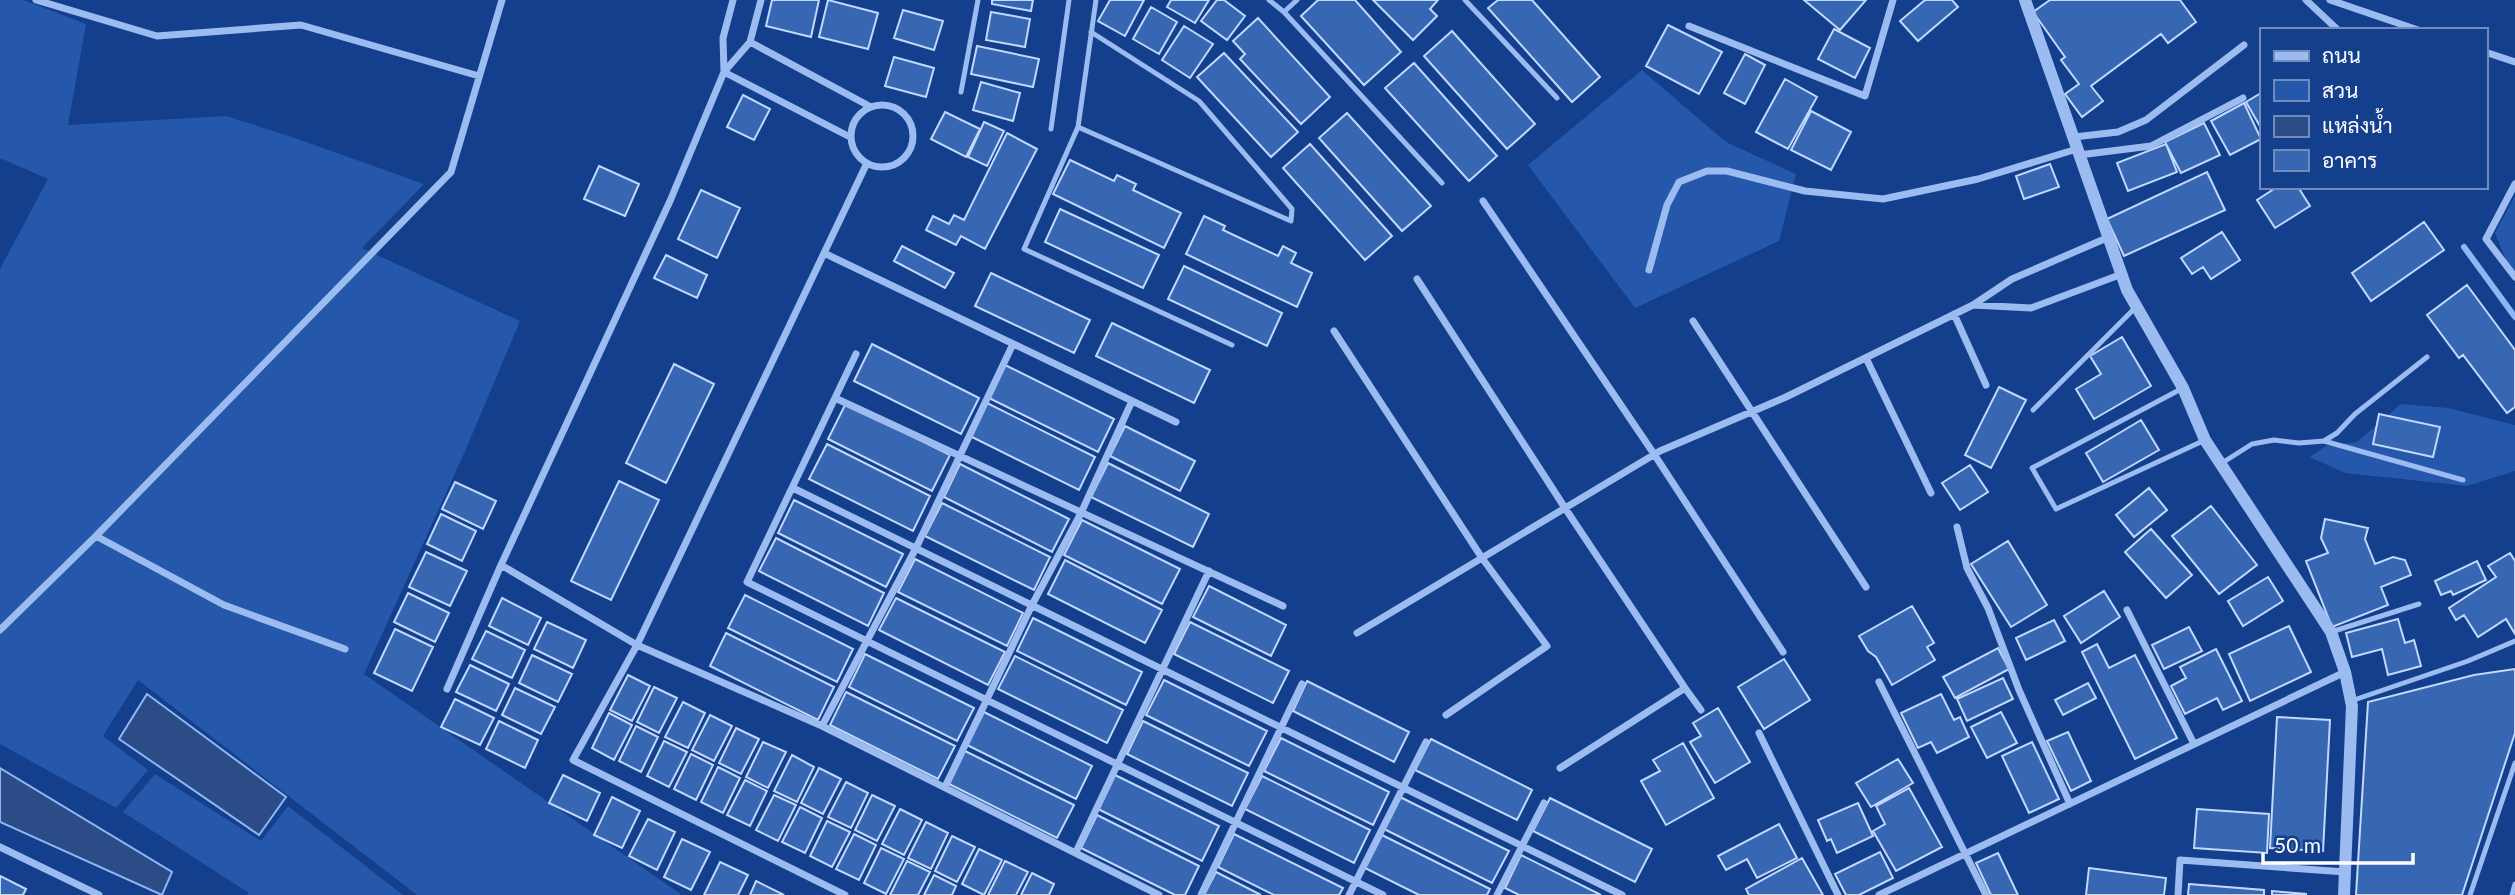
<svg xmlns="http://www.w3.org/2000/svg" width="2515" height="895" viewBox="0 0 2515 895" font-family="Lato,Sarabun,sans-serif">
<rect width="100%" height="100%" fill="#133f8c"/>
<path fill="#2558ab" d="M0,0H23L86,24L68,125L226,116L292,137L424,184L362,248L520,321L466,449L364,674L682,895H417L138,680L103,736L148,770L116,808L0,744V269L48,179L0,158Z
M1642,70L1726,142L1796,174L1779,241L1635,308L1528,165Z
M2515,196V282L2495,233Z
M2401,404L2448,408L2515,425V471L2467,486L2345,473L2310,457L2326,446L2357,442Z
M155,774L261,841L288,806L403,895H246L249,893L123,812Z"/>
<path fill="#2b4c86" stroke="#8eb6f4" stroke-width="2" d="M147,694L286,797L259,835L119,739Z
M0,768L172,872L162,895L0,822Z"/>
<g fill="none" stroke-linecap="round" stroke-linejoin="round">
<path stroke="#8eb6f4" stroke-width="6" d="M2464,247L2515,317"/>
</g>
<path fill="#3766b3" stroke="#c2d8fc" stroke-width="2" d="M772,0H819L811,37L766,26Z
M828,0L878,13L868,49L819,37Z
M992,0H1033L1031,11L992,4Z
M1110,0H1144L1125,36L1098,21Z
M1171,0H1209L1195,23L1167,7Z
M1217,0H1224L1245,16L1227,40L1201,21Z
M1318,0H1355L1401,52L1364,85L1301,16Z
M1373,0H1438L1430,9L1437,16L1413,40Z
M1498,0H1532L1600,77L1572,102L1488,8Z
M1804,0H1866L1840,30Z
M1925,0H1952L1958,7L1918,41L1900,21Z
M2050,0H2180L2196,22L2168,43L2161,34L2091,86L2103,101L2082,117L2065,94L2079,84L2061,60L2065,57L2033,12Z
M1151,7L1177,22L1159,54L1133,39Z
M903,10L943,21L934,50L894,38Z
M991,12L1030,19L1025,47L986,40Z
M1258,18L1330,97L1301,124L1240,59L1245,54L1233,41Z
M1668,25L1722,52L1699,94L1646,66Z
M1184,26L1213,44L1190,78L1162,60Z
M1834,29L1870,48L1855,78L1818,59Z
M1452,31L1535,124L1507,149L1424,56Z
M977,46L1039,59L1033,87L971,74Z
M1224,53L1298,132L1271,157L1197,77Z
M1745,54L1765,65L1745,104L1724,93Z
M894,57L934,68L926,97L885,86Z
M1414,63L1497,156L1469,181L1385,88Z
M1785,79L1817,97L1788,149L1756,132Z
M981,82L1020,93L1013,121L973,110Z
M2261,93V128L2246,102Z
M743,95L770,109L754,140L727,127Z
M2244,103L2261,139L2230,155L2211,121Z
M1811,111L1851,132L1831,170L1791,150Z
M945,112L980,129L966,157L931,139Z
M1347,113L1431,206L1402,231L1319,138Z
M984,122L1004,131L987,166L968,157Z
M2204,123L2220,155L2181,173L2165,142Z
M1007,133L1037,149L985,249L961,236L956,245L926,230L933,216L949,224L954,215L964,220Z
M1310,144L1392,236L1365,260L1283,168Z
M2166,144L2177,172L2128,191L2117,163Z
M1070,160L1114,181L1117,175L1136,184L1133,190L1181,213L1164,248L1053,194Z
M2050,164L2059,187L2024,199L2016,176Z
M599,166L639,184L625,216L584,199Z
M2207,172L2225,210L2124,256L2107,219Z
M2277,187H2298L2310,206L2275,228L2257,200Z
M701,190L740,208L717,258L678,239Z
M1060,209L1159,255L1143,288L1045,242Z
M1204,216L1225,226L1223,230L1278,256L1283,246L1296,253L1291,263L1312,273L1297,307L1186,254Z
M2424,222L2444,250L2371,301L2352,273Z
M2222,232L2240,260L2211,279L2203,267L2192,274L2181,258Z
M902,246L954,273L945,288L894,261Z
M666,255L707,275L697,298L654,278Z
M1184,266L1282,313L1267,346L1168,299Z
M991,273L1090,320L1074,353L975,306Z
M2467,285L2515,350V407L2507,413L2463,355L2459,358L2427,315Z
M1112,323L1210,370L1194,403L1096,356Z
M2122,337L2151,386L2094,419L2076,389L2101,374L2090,356Z
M872,344L979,398L961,434L854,381Z
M674,364L714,384L666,483L626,463Z
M1005,365L1114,419L1098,452L989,398Z
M1999,387L2026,400L1991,468L1965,455Z
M846,403L950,455L932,491L828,439Z
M987,403L1095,457L1079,490L970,436Z
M2379,414L2440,427L2433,457L2373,444Z
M2141,420L2159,450L2103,482L2086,453Z
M1125,426L1195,461L1180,491L1110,456Z
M827,444L930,496L913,531L809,479Z
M1108,463L1209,514L1193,547L1091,497Z
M960,464L1069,519L1052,552L944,497Z
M1970,465L1988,492L1960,510L1942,483Z
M619,481L659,500L611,600L571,581Z
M455,482L496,501L483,529L442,509Z
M2149,488L2167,510L2134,537L2116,515Z
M794,500L903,554L886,587L778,533Z
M942,503L1050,557L1034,590L925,536Z
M2211,506L2257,565L2219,594L2172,536Z
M441,514L476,531L462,561L427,544Z
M2325,519L2368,528L2365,539L2375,564L2393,557L2405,560L2411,575L2381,587L2388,605L2332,627L2306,561L2328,553L2321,538Z
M1082,520L1180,569L1162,604L1064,555Z
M2151,529L2192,575L2166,598L2125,552Z
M776,538L884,593L868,626L759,571Z
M2008,541L2047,605L2011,627L1971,564Z
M426,552L467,571L450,606L409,587Z
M2510,553L2515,561V634L2506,619L2478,637L2464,615L2456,620L2449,608L2496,577L2488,566Z
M915,559L1023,613L1007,646L898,592Z
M1065,560L1162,610L1145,643L1048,594Z
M2477,561L2486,580L2453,595L2451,591L2441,595L2435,581Z
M2268,577L2283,601L2243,626L2228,601Z
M1209,586L1286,625L1271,656L1193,617Z
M2104,591L2120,617L2081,643L2064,616Z
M408,593L449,613L435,642L394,622Z
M745,595L853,649L837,682L728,628Z
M502,598L541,618L528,645L489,626Z
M896,598L1005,652L988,685L879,630Z
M1912,606L1934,643L1927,647L1935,660L1892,685L1876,657L1868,651L1859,636Z
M1033,618L1142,672L1126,705L1017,651Z
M2398,619L2405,643L2414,640L2421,666L2388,675L2382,649L2352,657L2346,633Z
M2054,620L2065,641L2026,660L2016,638Z
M547,622L586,640L573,668L534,649Z
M1190,622L1289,671L1273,703L1174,654Z
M2289,626L2311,672L2250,701L2229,654Z
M2189,627L2202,651L2164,669L2152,645Z
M395,629L433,647L412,691L374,673Z
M486,631L525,650L512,678L472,659Z
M726,633L834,687L818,720L710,666Z
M2097,644L2109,668L2135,655L2177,738L2135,759L2082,652Z
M1998,648L2009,669L1955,698L1943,677Z
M2216,649L2242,701L2223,710L2217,698L2185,714L2171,686L2186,678L2180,667Z
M865,654L974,708L957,741L849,687Z
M532,655L572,674L558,702L519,683Z
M1015,656L1123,710L1107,743L998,689Z
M1784,659L1810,700L1764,729L1738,687Z
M470,665L509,684L496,711L456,692Z
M2515,669V733L2462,895H2356L2368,702L2474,675Z
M628,675L650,686L632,721L610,710Z
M2003,678L2013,699L1967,721L1957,699Z
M1164,680L1267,731L1249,766L1146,715Z
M1307,681L1409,732L1394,762L1293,711Z
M2088,683L2096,698L2063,715L2055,700Z
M654,687L677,698L659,733L637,722Z
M515,688L555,707L541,734L502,715Z
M846,692L955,746L938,779L830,725Z
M1941,694L1954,720L1960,717L1969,737L1937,753L1931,742L1918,748L1901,713Z
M455,699L494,718L480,745L441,727Z
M683,702L705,713L688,748L665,737Z
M1718,708L1750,762L1715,783L1690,742L1701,736L1693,723Z
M984,712L1092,766L1076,799L967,745Z
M2001,712L2017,743L1987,758L1971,727Z
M609,713L632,725L614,760L592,748Z
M710,715L732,726L714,761L692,750Z
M2277,717L2330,720L2323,851L2270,848Z
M499,721L538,740L525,768L486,749Z
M1143,721L1248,773L1232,806L1127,754Z
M636,726L658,737L641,772L619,761Z
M736,728L759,739L741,774L719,763Z
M2068,732L2091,781L2071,791L2047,741Z
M1281,738L1389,792L1373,825L1264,771Z
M1431,739L1532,790L1517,820L1415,770Z
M664,741L687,752L669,787L647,776Z
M763,742L786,752L768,788L746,777Z
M2032,742L2059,799L2029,813L2002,756Z
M1683,743L1714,798L1666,825L1641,781L1660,771L1653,760Z
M965,751L1074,805L1057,838L949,784Z
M691,754L713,765L696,800L674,789Z
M792,755L814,767L797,802L774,791Z
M1898,759L1913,783L1871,807L1856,783Z
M718,767L740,778L723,813L701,802Z
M819,768L841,779L823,814L801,803Z
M563,775L600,793L587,821L549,803Z
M1115,775L1219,826L1202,861L1098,809Z
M1262,776L1370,830L1354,863L1245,809Z
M745,780L767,791L750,826L727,815Z
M846,782L868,793L851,828L828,817Z
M1909,788L1942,847L1896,871L1873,831L1885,824L1876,806Z
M774,795L796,805L778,841L756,830Z
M872,795L895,806L877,841L855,830Z
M612,797L640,811L622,848L594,835Z
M1400,797L1509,851L1492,883L1384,829Z
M1550,798L1652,849L1635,882L1533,831Z
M1858,803L1873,836L1837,853L1831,839L1827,841L1818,820Z
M800,807L822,818L805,853L782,842Z
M900,809L922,820L904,855L882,844Z
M2197,809L2269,814L2267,853L2194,848Z
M1097,815L1199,866L1185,895H1175L1081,848Z
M648,819L675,832L657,870L629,856Z
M827,821L850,832L832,867L810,856Z
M926,822L948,833L931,869L908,858Z
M1779,824L1797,858L1757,878L1747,859L1726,870L1718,856Z
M854,834L876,845L859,880L836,869Z
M1234,834L1343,888L1339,895H1274L1218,867Z
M1382,835L1490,889L1487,895H1419L1365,868Z
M952,836L975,847L957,882L935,871Z
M682,839L710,852L691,890L664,877Z
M881,848L904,859L886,894L864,883Z
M979,849L1002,860L984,895L962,884Z
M1880,852L1893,878L1859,895H1846L1835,874Z
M1998,853L2018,895H1991L1976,863Z
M1521,855L1601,895H1519L1505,888Z
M1802,858L1823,895H1749L1746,889Z
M907,861L930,872L918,895H890Z
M1005,861L1028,872L1016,895H988Z
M720,862L748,875L738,895H704Z
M2089,868L2166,878L2164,895H2086Z
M1216,872L1261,895H1204Z
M1032,873L1054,884L1049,895H1021Z
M934,875L956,886L952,895H924Z
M0,876L26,889L23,895H0Z
M756,881L784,895H750Z
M2189,884L2264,890V895H2188Z
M2272,891L2306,894V895H2272Z"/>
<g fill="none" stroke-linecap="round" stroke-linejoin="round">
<path stroke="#9cbcf1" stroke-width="5" d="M1096,0L1078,127L1024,249L1232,345
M1269,0L1284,12L1442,183
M1465,0L1557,98
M1284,12L1297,0
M961,92L978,0
M1078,127L1291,221L1292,209L1199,101L1091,32
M1051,129L1069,0
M2183,388L2032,468L2056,509L2205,440
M2033,410L2137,306
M2324,441L2463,480
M2222,463L2252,444L2274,440L2299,443L2324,441L2337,433L2355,414L2427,357
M2331,632L2419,604
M2351,701L2468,661L2515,641
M2470,895L2515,763
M2512,895L2515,884"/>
<path stroke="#9cbcf1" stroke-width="7" d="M36,0L157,36L301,25L479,76
M733,0L723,38L724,72L850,137
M2306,0L2338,30
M2330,0L2418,30
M1689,26L1865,96L1893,0
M750,42L871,107
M2485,52L2515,62
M851 136a31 31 0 1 1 62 0a31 31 0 1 1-62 0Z
M2074,137L2118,132L2146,120L2244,45
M2079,155L2151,146L2243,98
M2515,184L2486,239L2515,277
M1483,201L1654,454L1783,652
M2109,237L2012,279L1973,305L2031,308L2122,274
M824,253L1176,422
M1649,270L1667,205L1679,182L1707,171H1727L1805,191L1883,199L1978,179L2077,149
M1417,279L1565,508L1685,688L1560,768
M1954,314L1986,385
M1693,321L1866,587
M1334,331L1482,558L1547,646L1446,715
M856,354L747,582L1383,895
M1866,358L1931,493
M835,398L1283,606
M793,488L1622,895
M1957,527L1967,568L1988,608L2019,690L2070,804
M96,536L224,605L345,649
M501,565L637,645L822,726L1159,895
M2127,610L2194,744
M0,630L96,536L451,172L502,0
M1357,633L1660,451L1786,397L1973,305
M1879,682L1986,895
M1685,688L1701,710
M447,689L501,565L670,201L724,72L750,42L761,0
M822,726L916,548L1013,344
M1759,733L1838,895
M945,787L1032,605L1081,513L1132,401
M0,847L99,895
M1076,852L1209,571
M845,895L573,760L637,645L867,163
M1201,895L1302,684
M1349,895L1426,742
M1497,895L1544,803
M1879,895L2345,672
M2178,895L2180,860L2346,872"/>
<path stroke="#9cbcf1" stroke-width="12" d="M2025,0L2127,290L2183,388L2205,440L2331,632L2345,672L2352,706L2344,895"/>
</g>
<rect x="2260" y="28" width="228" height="161" fill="#133f8c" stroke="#718cba" stroke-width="2"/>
<rect x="2274" y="51" width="35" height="10" fill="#9cbcf1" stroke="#718cba" stroke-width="2"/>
<text x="2322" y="63" font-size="21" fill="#ffffff">ถนน</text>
<rect x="2274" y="80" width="35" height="21" fill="#2558ab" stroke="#718cba" stroke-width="2"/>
<text x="2322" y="98" font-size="21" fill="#ffffff">สวน</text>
<rect x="2274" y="116" width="35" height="21" fill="#2b4c86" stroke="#718cba" stroke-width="2"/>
<text x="2322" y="133" font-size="21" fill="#ffffff">แหล่งน้ำ</text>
<rect x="2274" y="150" width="35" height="21" fill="#3766b3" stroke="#718cba" stroke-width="2"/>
<text x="2322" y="168" font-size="21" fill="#ffffff">อาคาร</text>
<path d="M2263 853v10h150v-10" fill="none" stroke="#ffffff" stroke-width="3.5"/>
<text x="2274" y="853" font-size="21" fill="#ffffff" stroke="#133f8c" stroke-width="5" paint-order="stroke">50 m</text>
</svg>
